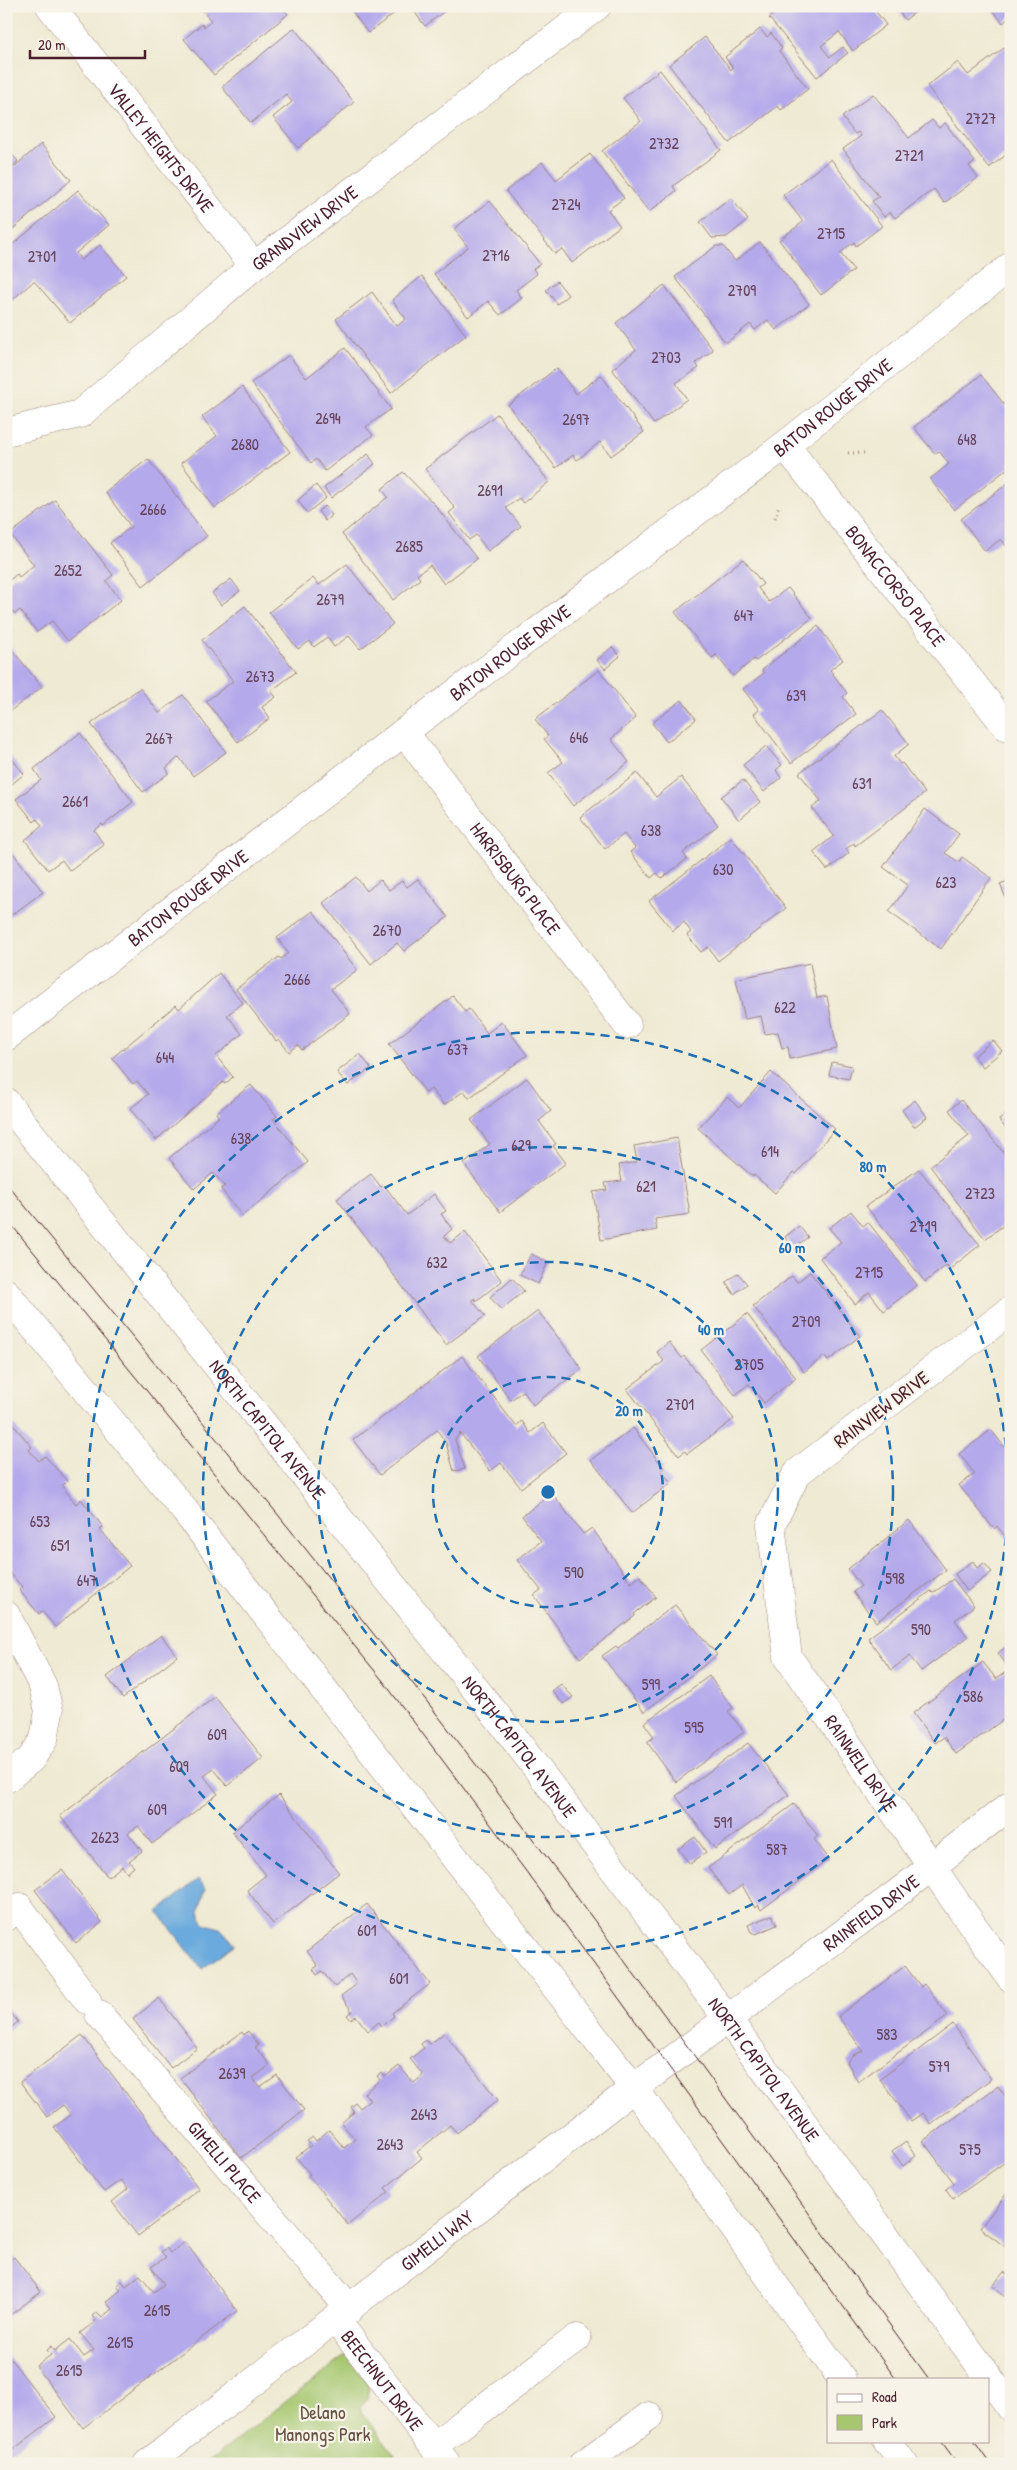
<svg xmlns="http://www.w3.org/2000/svg" width="1017" height="2470" viewBox="0 0 1017 2470" font-family="'Patrick Hand',sans-serif">
<rect width="100%" height="100%" fill="#f7f3e8"/>
<filter id="ink" filterUnits="userSpaceOnUse"><feTurbulence type="fractalNoise" baseFrequency=".02" numOctaves="2"/><feDisplacementMap in="SourceGraphic" scale="10" xChannelSelector="R" yChannelSelector="G"/><feConvolveMatrix kernelMatrix="1 2 1 2 8 2 1 2 1" color-interpolation-filters="sRGB"/></filter>
<filter id="wash" filterUnits="userSpaceOnUse"><feTurbulence type="fractalNoise" baseFrequency=".0096" numOctaves="4" result="noise"/><feDisplacementMap in="SourceGraphic" scale="20" xChannelSelector="R" yChannelSelector="G"/><feGaussianBlur stdDeviation="1.12" result="paint"/><feColorMatrix in="noise" values="0 0 0 0 0 0 0 0 0 0 0 0 0 0 0 0 0 1.4 0 .05"/><feComposite in="paint" operator="in"/></filter>
<g filter="url(#wash)">
<rect width="100%" height="100%" fill="#efead3"/>
<path fill="#a6c770" stroke="#78734e" d="M346,2355L369,2385L367,2399L360,2407L362,2413L401,2464H206Z"/>
<path fill="#6aaadd" stroke="#5a6484" d="M198,1879L206,1888L199,1910L203,1923L220,1928L235,1944L202,1969L158,1912Z"/>
<g id="blocks">
<path fill="#b4a9eb" d="M199,6H281L288,14L214,75L184,39L202,24L204,27L211,21Z
M348,6H404L368,33Z
M410,6H451L425,26Z
M784,6H872L886,25L853,51L839,32L821,46L830,57L843,47L848,53L817,77L769,18Z
M889,6H923L905,20L895,6L891,9Z
M989,6H1011V16L1003,23Z
M294,28L354,102L298,148L273,117L292,102L286,94L251,123L222,87Z
M760,29L767,37L771,33L782,48L779,51L808,89L781,110L778,106L729,143L669,65L705,37L731,70L733,68L725,57Z
M1008,45L1011,49V151L989,168L927,86L958,62L968,75Z
M660,70L721,150L673,186L676,191L649,212L602,151L641,121L623,98Z
M873,94L909,138L932,120L939,128L945,123L975,162L969,166L978,178L944,203L934,189L895,218L890,212L884,217L872,201L879,197L843,149L861,136L858,132L855,134L842,117Z
M41,144L71,180L6,235V148L18,161L8,172Z
M590,154L624,198L608,210L620,226L572,263L562,249L555,254L506,191L542,162L556,180Z
M831,159L882,226L856,246L854,242L840,253L854,270L821,295L779,240L803,222L783,195Z
M78,190L109,225L76,253L81,260L100,245L126,276L70,323L34,281L12,300L6,294V250Z
M731,198L748,220L727,237L712,238L700,222Z
M490,201L540,264L533,269L537,274L516,290L522,298L500,315L488,301L468,317L434,274L468,247L454,229Z
M760,242L809,304L776,330L768,320L755,330L750,324L726,343L675,277L716,246H723L735,261Z
M422,276L466,335L391,393L336,319L372,292L397,326L406,319L392,300Z
M557,281L568,295L557,304L546,290Z
M664,285L713,350L696,363L699,368L676,383L687,399L654,424L612,369L636,350L616,323Z
M345,348L391,409L366,427L373,435L325,471L316,459L311,463L251,383L289,355L306,378Z
M557,368L576,394L601,375L644,432L611,456L600,442L577,460L573,455L556,468L508,405Z
M981,375L1011,413V461L1008,463L1011,466L954,510L930,479L949,464L939,451L935,454L914,427Z
M242,387L290,452L215,508L181,463L217,436L202,417Z
M497,414L549,482L523,503L519,498L506,508L521,526L488,551L476,535L469,540L449,513L455,508L425,469Z
M368,454L375,464L331,498L324,488Z
M148,459L207,536L143,586L110,543L131,527L105,492Z
M403,472L434,504L477,559L444,584L430,565L417,575L420,579L393,600L342,534L388,497L382,489Z
M1011,481V552L1001,539L985,551L961,519Z
M316,485L326,498L307,513L298,500Z
M55,500L113,575L106,581L121,600L68,641L52,621L37,632L20,610L15,614L6,604L8,591L6,583L17,574L19,577L34,565L10,534Z
M325,506L332,515L325,521L318,511Z
M743,559L763,584L758,588L769,602L788,588L812,618L756,661L754,659L733,676L716,655L712,658L675,612Z
M347,564L393,624L360,649L349,636L334,647L327,637L314,647L310,641L298,649L269,612L313,578L319,585Z
M231,579L240,591L221,605L212,593Z
M245,606L296,672L271,691L276,697L262,707L270,718L238,742L206,701L233,681L202,640Z
M818,626L843,660L830,670L847,693L843,697L856,714L791,763L754,714L759,710L743,689L764,673L762,670Z
M6,642L42,687L6,714Z
M612,647L620,656L605,669L597,660Z
M599,670L636,718L611,739L629,762L573,806L548,773L563,762L544,739L548,736L535,719Z
M140,688L159,713L183,695L226,752L193,776L179,757L166,768L169,773L143,792L91,724Z
M682,700L696,719L667,742L652,723Z
M882,710L909,744L894,756L900,764L902,763L925,793L855,846L854,843L846,849L849,853L827,870L813,852L834,836L812,808L821,801L799,773Z
M80,733L133,802L103,826L102,824L94,830L104,845L70,871L62,860L48,870L25,840L42,826L37,819L34,822L16,799L41,780L34,769Z
M766,746L782,765L776,770L781,778L764,792L743,765Z
M6,751L24,774L6,789Z
M637,773L656,797L681,777L718,825L683,853L687,859L662,878L657,873L651,878L630,852L635,848L624,834L605,849L580,817Z
M743,780L760,802L739,820L721,797Z
M925,809L959,834L945,853L959,862L962,857L991,878L941,949L889,912L908,885L883,867Z
M731,837L786,908L718,961L708,947L701,952L687,935L691,932L684,922L673,931L649,901Z
M6,844L43,892L6,919Z
M356,877L367,891L380,880L389,890L402,881L407,887L418,879L448,917L404,951L397,943L371,964L323,903Z
M1011,880V911L1000,884Z
M313,911L357,970L331,989L350,1014L302,1050L298,1045L289,1052L279,1039L276,1041L236,989L279,957L281,959L288,953L277,938Z
M810,963L817,998L827,996L837,1049L790,1059L788,1047L782,1048L778,1032L765,1034L761,1016L745,1019L736,979Z
M219,973L243,1003L227,1015L242,1034L216,1056L233,1077L225,1084L223,1082L156,1140L130,1109L148,1094L137,1081L133,1084L112,1058L176,1005L179,1009Z
M453,996L465,1012L469,1009L487,1033L502,1022L527,1055L469,1098L464,1091L444,1105L431,1089L426,1093L389,1044Z
M993,1040L1002,1051L983,1067L974,1056Z
M360,1054L371,1068L348,1085L337,1072Z
M832,1062L852,1066L849,1079L829,1075Z
M771,1072L835,1129L796,1174L794,1172L775,1193L754,1175L753,1177L698,1128L727,1097L739,1108Z
M527,1078L551,1111L539,1121L556,1144L553,1146L566,1163L500,1212L464,1164L490,1144L471,1120Z
M251,1085L277,1116L273,1119L308,1162L242,1216L221,1189L225,1186L213,1173L194,1189L169,1158L219,1117L216,1113Z
M915,1100L927,1117L914,1127L902,1110Z
M961,1100L1011,1162V1220L985,1239L930,1166L969,1136L949,1110Z
M1011,1111V1135L999,1120Z
M677,1138L690,1214L655,1219L657,1230L601,1240L593,1192L607,1190L605,1183L622,1181L619,1165L637,1162L634,1146Z
M919,1169L980,1245L950,1269L947,1265L925,1282L866,1206Z
M371,1174L381,1187L384,1185L407,1215L434,1194L446,1211L441,1214L452,1229L444,1236L450,1243L465,1232L502,1281L476,1301L475,1298L472,1300L485,1316L446,1345L337,1199Z
M851,1211L863,1226L868,1222L917,1285L884,1311L869,1292L855,1304L820,1258L841,1242L829,1228Z
M799,1226L808,1237L794,1248L785,1237Z
M531,1254L548,1262L538,1284L520,1275Z
M810,1272L860,1336L828,1361L824,1356L804,1372L753,1306L792,1276L797,1282Z
M738,1273L747,1284L734,1294L726,1282Z
M512,1278L524,1291L501,1310L490,1297Z
M538,1311L582,1369L533,1405L523,1391L511,1400L478,1356Z
M747,1314L796,1378L764,1403L749,1384L735,1395L701,1350Z
M669,1342L682,1358L684,1356L734,1419L687,1454L685,1451L679,1456L627,1389L664,1361L657,1352Z
M462,1356L516,1426L522,1421L530,1433L543,1423L566,1453L521,1488L501,1463L490,1471L460,1433L455,1440L465,1469L454,1471L446,1443L437,1430L380,1475L353,1440Z
M11,1422L32,1447L29,1450L39,1461L45,1456L67,1481L62,1486L76,1504L81,1499L103,1527L100,1529L130,1566L55,1627L42,1611L39,1614L19,1590L22,1587L6,1568V1426Z
M633,1428L664,1468L661,1470L671,1483L632,1513L591,1460Z
M991,1430L1011,1455V1544L997,1526L994,1529L959,1485L975,1474L959,1454Z
M552,1493L583,1534L592,1528L631,1583L640,1576L656,1597L634,1614L635,1616L580,1658L534,1595L541,1590L517,1560L541,1541L522,1516Z
M909,1520L946,1570L876,1622L853,1592L861,1586L848,1569Z
M973,1561L977,1568L984,1563L992,1572L967,1591L955,1574Z
M953,1579L974,1606L955,1620L968,1637L921,1671L910,1656L891,1670L868,1638L931,1591L933,1593Z
M675,1605L717,1655L644,1712L602,1656L616,1646L618,1648Z
M161,1635L177,1656L123,1698L107,1677Z
M1011,1643V1661L1006,1664L998,1653Z
M983,1662L996,1679L1007,1671L1011,1675V1714L956,1754L944,1737L935,1743L913,1713Z
M709,1676L733,1708L728,1711L744,1732L676,1782L647,1742L654,1737L644,1723Z
M561,1684L573,1697L563,1704L552,1691Z
M215,1697L263,1758L227,1786L214,1769L204,1776L218,1794L152,1844L138,1826L128,1833L142,1851L129,1861L134,1867L127,1873L122,1866L108,1877L60,1816Z
M748,1743L789,1795L715,1849L676,1796Z
M279,1795L339,1873L273,1924L247,1890L266,1875L232,1832Z
M794,1804L818,1836L814,1839L829,1859L761,1910L758,1905L755,1908L742,1885L729,1895L708,1868Z
M695,1837L706,1852L690,1864L678,1849Z
M62,1870L102,1922L76,1943L35,1890Z
M367,1904L430,1984L392,2013L394,2016L382,2026L379,2022L368,2031L356,2016L351,2020L347,2015L352,2011L341,1996L357,1984L350,1974L335,1987L322,1971L317,1975L313,1969L318,1966L307,1951Z
M772,1915L777,1925L756,1934L751,1932L748,1925Z
M905,1966L921,1987L924,1984L948,2016L858,2082L847,2062L853,2055L863,2051L838,2016Z
M159,1998L197,2048L171,2068L133,2019Z
M6,2006L18,2022L6,2032Z
M953,2024L991,2079L931,2124L923,2113L911,2121L880,2079Z
M248,2031L259,2045L255,2047L270,2065L253,2078L260,2087L277,2075L304,2110L241,2158L180,2078L242,2032L244,2035Z
M444,2033L498,2100L457,2133L450,2125L417,2152L422,2158L385,2188L389,2192L348,2225L308,2175L310,2174L296,2157L311,2145L307,2141L313,2137L316,2141L329,2130L344,2148L355,2139L341,2123L354,2112L351,2107L356,2103L360,2108L370,2100L364,2093L380,2080L377,2076L382,2073L385,2077L399,2066L414,2083L423,2075L410,2059L424,2048L421,2044L426,2040L430,2044Z
M82,2035L199,2189L138,2236L112,2202L128,2189L121,2180L104,2192L54,2127L71,2115L63,2105L47,2117L20,2082Z
M998,2086L1011,2104V2158L953,2199L946,2189L954,2183L923,2141Z
M906,2141L916,2156L903,2166L892,2151Z
M1011,2188V2251L980,2228Z
M185,2242L237,2311L83,2428L36,2366L51,2355L47,2350L52,2346L55,2351L70,2339L84,2357L94,2350L80,2333L96,2321L92,2316L97,2312L102,2317L112,2309L106,2302L121,2290L117,2285L122,2281L126,2286L140,2275L154,2292L164,2284L151,2267L166,2257L161,2252L166,2248L170,2253Z
M14,2257L41,2292L6,2318V2263Z
M1004,2272L1011,2277V2290L1005,2296L993,2285Z
M8,2356L56,2417L6,2455V2357Z"/>
</g>
</g>
<g filter="url(#ink)">
<use href="#blocks" fill-opacity="0" stroke="#9c847f" stroke-width="1"/>
<g fill="none" stroke-linecap="round" stroke-linejoin="round">
<defs>
<g id="minor">
<path id="s1" d="M50,6L254,266"/>
<path id="s2" d="M6,432L80,414L254,266L597,6"/>
<path id="s3" d="M785,445L1006,726"/>
<path id="s4" d="M404,732L627,1025"/>
<path id="s5" d="M6,1037L404,732L785,445L1011,266"/>
<path id="s6" d="M1011,1310L797,1473L771,1525L788,1657L958,1905L1011,1978"/>
<path d="M6,1615L43,1686L49,1711L44,1739L31,1759L6,1779"/>
<path d="M6,1917L19,1907L87,2000"/>
<path id="s7" d="M99,2014L350,2309"/>
<path id="s8" d="M336,2320L447,2464"/>
<path d="M433,2446L577,2338"/>
<path id="s9" d="M147,2464L634,2088L895,1895L1011,1805"/>
<path d="M583,2464L649,2416"/>
</g>
<g id="major">
<path id="s10" d="M6,1102L497,1716L727,2018L1011,2408"/>
<path d="M6,1293L185,1511L634,2088L842,2379"/>
<path d="M887,2441L904,2464"/>
</g>
</defs>
<use href="#minor" stroke="#9c847f" stroke-width="29"/>
<use href="#major" stroke="#9c847f" stroke-width="29"/>
<path stroke="#9c847f" stroke-width="3" stroke-dasharray="1 4" stroke-linecap="butt" d="M848,453H866
M775,518L779,505"/>
<use href="#minor" stroke="#fff" stroke-width="28"/>
<use href="#major" stroke="#fff" stroke-width="28"/>
<path stroke="#4a1f2b" stroke-width="1" d="M6,1183C194,1411 383,1639 561,1876C686,2042 807,2211 929,2379
M6,1218L383,1681L540,1890L896,2379
M941,2441L958,2464
M974,2441L990,2464"/>
</g>
</g>
<g fill="none" stroke="#1f6fb2" stroke-width="2.5" stroke-dasharray="9 6">
<circle cx="548" cy="1492" r="115"/>
<circle cx="548" cy="1492" r="230"/>
<circle cx="548" cy="1492" r="345"/>
<circle cx="548" cy="1492" r="460"/>
</g>
<g text-anchor="middle" stroke-width="4.5" stroke-linejoin="round" paint-order="stroke">
<g font-size="16" fill="#64425b">
<text x="981" y="124">2727</text>
<text x="664" y="149">2732</text>
<text x="909" y="161">2721</text>
<text x="566" y="210">2724</text>
<text x="831" y="239">2715</text>
<text x="496" y="261">2716</text>
<text x="42" y="262">2701</text>
<text x="742" y="296">2709</text>
<text x="666" y="363">2703</text>
<text x="328" y="424">2694</text>
<text x="576" y="425">2697</text>
<text x="967" y="445">648</text>
<text x="245" y="450">2680</text>
<text x="490" y="496">2691</text>
<text x="153" y="515">2666</text>
<text x="409" y="552">2685</text>
<text x="68" y="576">2652</text>
<text x="330" y="605">2679</text>
<text x="744" y="621">647</text>
<text x="260" y="682">2673</text>
<text x="796" y="701">639</text>
<text x="579" y="743">646</text>
<text x="159" y="744">2667</text>
<text x="862" y="789">631</text>
<text x="75" y="807">2661</text>
<text x="651" y="836">638</text>
<text x="723" y="875">630</text>
<text x="946" y="888">623</text>
<text x="387" y="936">2670</text>
<text x="297" y="985">2666</text>
<text x="785" y="1013">622</text>
<text x="458" y="1055">637</text>
<text x="165" y="1063">644</text>
<text x="241" y="1144">638</text>
<text x="521" y="1151">629</text>
<text x="770" y="1157">614</text>
<text x="646" y="1192">621</text>
<text x="980" y="1199">2723</text>
<text x="923" y="1232">2719</text>
<text x="437" y="1268">632</text>
<text x="869" y="1278">2715</text>
<text x="806" y="1327">2709</text>
<text x="749" y="1370">2705</text>
<text x="680" y="1410">2701</text>
<text x="40" y="1527">653</text>
<text x="60" y="1551">651</text>
<text x="574" y="1578">590</text>
<text x="895" y="1584">598</text>
<text x="87" y="1586">647</text>
<text x="921" y="1635">590</text>
<text x="651" y="1690">599</text>
<text x="973" y="1702">586</text>
<text x="694" y="1733">595</text>
<text x="217" y="1740">609</text>
<text x="179" y="1772">609</text>
<text x="157" y="1815">609</text>
<text x="723" y="1828">591</text>
<text x="105" y="1843">2623</text>
<text x="777" y="1855">587</text>
<text x="367" y="1936">601</text>
<text x="399" y="1984">601</text>
<text x="887" y="2040">583</text>
<text x="939" y="2072">579</text>
<text x="232" y="2079">2639</text>
<text x="424" y="2120">2643</text>
<text x="390" y="2150">2643</text>
<text x="970" y="2155">575</text>
<text x="157" y="2316">2615</text>
<text x="120" y="2348">2615</text>
<text x="69" y="2376">2615</text>
</g>
<g font-size="19" fill="#4a1f2b" stroke="#f7f3e8">
<text dy="7" stroke="none"><textPath href="#s1" startOffset="180">VALLEY HEIGHTS DRIVE</textPath></text>
<text dy="7" stroke="none"><textPath href="#s2" startOffset="368">GRANDVIEW DRIVE</textPath></text>
<text dy="7" stroke="none"><textPath href="#s5" startOffset="1039">BATON ROUGE DRIVE</textPath></text>
<text dy="7" stroke="none"><textPath href="#s3" startOffset="179">BONACCORSO PLACE</textPath></text>
<text dy="7" stroke="none"><textPath href="#s5" startOffset="634">BATON ROUGE DRIVE</textPath></text>
<text dy="7" stroke="none"><textPath href="#s4" startOffset="184">HARRISBURG PLACE</textPath></text>
<text dy="7" stroke="none"><textPath href="#s5" startOffset="229">BATON ROUGE DRIVE</textPath></text>
<text transform="translate(881 1409) rotate(-37)" y="7">RAINVIEW DRIVE</text>
<text dy="7" stroke="none"><textPath href="#s10" startOffset="419">NORTH CAPITOL AVENUE</textPath></text>
<text dy="7" stroke="none"><textPath href="#s10" startOffset="824">NORTH CAPITOL AVENUE</textPath></text>
<text dy="7" stroke="none"><textPath href="#s6" startOffset="589">RAINWELL DRIVE</textPath></text>
<text dy="7" stroke="none"><textPath href="#s9" startOffset="910">RAINFIELD DRIVE</textPath></text>
<text dy="7" stroke="none"><textPath href="#s10" startOffset="1229">NORTH CAPITOL AVENUE</textPath></text>
<text dy="7" stroke="none"><textPath href="#s7" startOffset="194">GIMELLI PLACE</textPath></text>
<text dy="7" stroke="none"><textPath href="#s9" startOffset="366">GIMELLI WAY</textPath></text>
<text dy="7" stroke="none"><textPath href="#s8" startOffset="76">BEECHNUT DRIVE</textPath></text>
</g>
<g font-size="19" fill="#665140" stroke="#f7f3e8">
<text x="323" y="2419">Delano<tspan x="323" dy="22">Manongs Park</tspan></text>
</g>
</g>
<circle cx="548" cy="1492" r="8" fill="#1f6fb2" stroke="#f7f3e8" stroke-width="2.5"/>
<g font-size="15" text-anchor="middle" font-weight="bold" fill="#1f6fb2" stroke="#f7f3e8" stroke-width="4.5" stroke-linejoin="round" paint-order="stroke">
<text x="873" y="1172">80 m</text>
<text x="792" y="1253">60 m</text>
<text x="711" y="1335">40 m</text>
<text x="629" y="1416">20 m</text>
</g>
<rect width="1017" height="2470" fill="none" stroke="#f7f3e8" stroke-width="25"/>
<rect x="827" y="2378" width="162" height="65" fill="#f7f3e8" stroke="#b29e9c"/>
<rect x="837" y="2394" width="25" height="8" fill="#ffffff" stroke="#b29e9c"/>
<text x="872" y="2402" font-size="15" fill="#4a1f2b">Road</text>
<rect x="837" y="2415" width="25" height="15" fill="#a6c770" stroke="#b29e9c"/>
<text x="872" y="2428" font-size="15" fill="#4a1f2b">Park</text>
<path d="M30 50v8h115v-8" fill="none" stroke="#4a1f2b" stroke-width="2.5"/>
<text x="38" y="50" font-size="15" fill="#4a1f2b" stroke="#f7f3e8" stroke-width="4" paint-order="stroke">20 m</text>
</svg>
